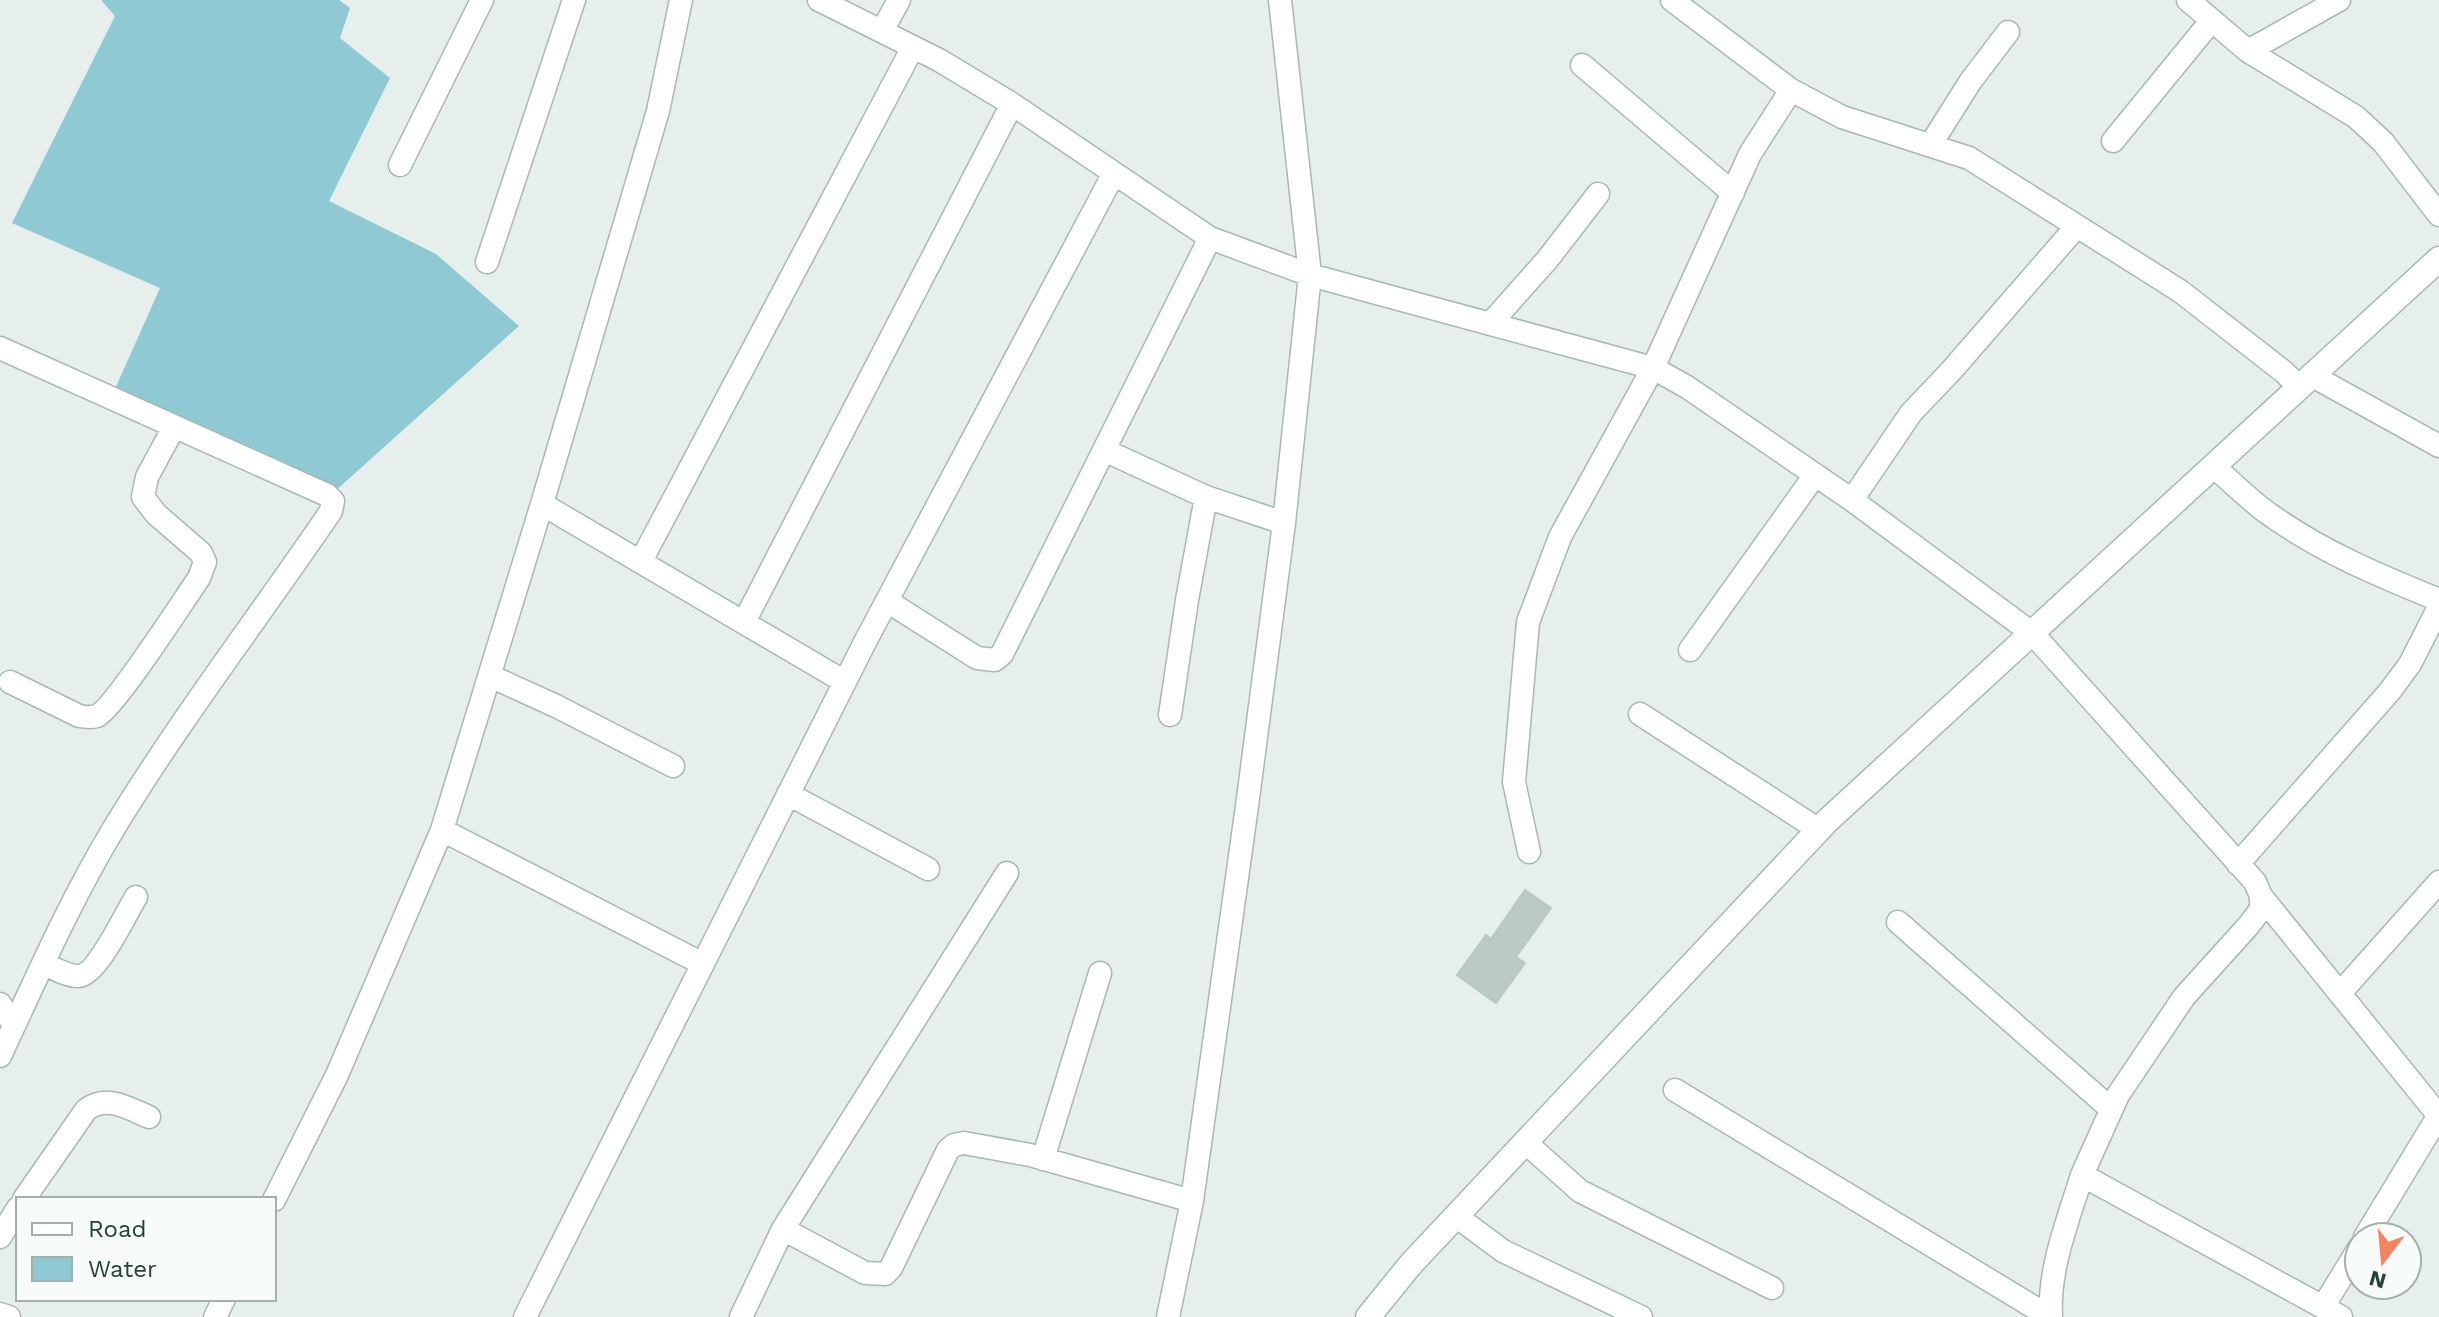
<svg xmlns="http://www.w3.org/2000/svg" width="2439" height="1317" viewBox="0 0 2439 1317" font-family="'Work Sans',sans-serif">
<rect width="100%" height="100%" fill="#e6efeb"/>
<path fill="#8ec9d4" d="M101,0H339L350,8L340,38L390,78L329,201L436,254L519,326L334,492L115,389L160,288L12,223L115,16Z"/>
<path fill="#bbcac4" stroke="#b8c9c2" stroke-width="2" d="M1525,890L1551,908L1516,957L1525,963L1496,1003L1457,975L1486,935L1491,939Z"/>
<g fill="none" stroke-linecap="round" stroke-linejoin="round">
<defs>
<path id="minor" d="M681,0L658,111L542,504L845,682
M819,0L939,60L1012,104L1210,238L1310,275L1653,368L1687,387L1852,500L2033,634L2255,882L2261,896V909L2249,925L2184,997L2118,1095L2082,1175L2341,1317
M1672,0L1791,90L1842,117L1969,158L2180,291L2284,372L2299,387
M2188,0L2248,51L2356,117L2383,142L2439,215
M882,31L899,0
M2248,51L2339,0
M1582,65L1733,193
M2113,141L2212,20
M1931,144L1970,82L2008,32
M400,165L482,0
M487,262L574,0
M1490,324L1547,260L1598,194
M0,348L327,495L333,501L331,511C259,617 181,718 114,828C70,901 36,979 0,1056
M2311,375L2439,446
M1106,451L1206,497L1284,523
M2213,466C2232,482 2249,500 2269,514C2322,552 2380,576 2439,600
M1852,500L1911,413L1951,371L2077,226
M641,561L913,47
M887,601L977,658L995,660L1002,654L1210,238
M744,622L1012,104
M1690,650L1815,475
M490,676L556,706L673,766
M10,682L79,716C85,717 91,718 97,716C115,707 183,601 199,578L205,562L201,553L156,514L143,497L147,477L174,427
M1640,714L1819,830
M1170,715L1187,600L1206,497
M788,794L928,869
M442,830L703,964
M1529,852L1514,782L1528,622L1560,537L1653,368L1750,154L1791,90
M2238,864L2390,691L2410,664L2439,607
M2261,896L2439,1116
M1898,922L2110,1108
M43,963C53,968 67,976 78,976C97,976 126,913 136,897
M2341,992L2439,882
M0,1004L14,1025
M1675,1090L2050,1317
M1525,1142L1580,1191L1772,1288
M1043,1159L1100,973
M24,1199L86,1110C106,1094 128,1108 149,1117
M274,1200L337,1075L442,830L542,504
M1456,1216L1503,1251L1641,1317
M783,1229L865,1273L885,1274L891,1268L948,1150L954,1145L964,1143L1030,1155L1192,1201
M0,1237L18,1208
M2365,1237L2439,1115
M2323,1307L2359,1248
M0,1314L9,1317
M215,1317L224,1299
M525,1317L864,644L1113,175
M741,1317L783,1229L1007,873
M1168,1317L1192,1201L1247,806L1284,523L1310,275L1280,0
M2051,1317C2048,1269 2068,1221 2082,1175"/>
<path id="tertiary" d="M1368,1317L1411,1264L1826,822L2439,259"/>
</defs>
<use href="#minor" stroke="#a8b8b2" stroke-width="25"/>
<use href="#tertiary" stroke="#a8b8b2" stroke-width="27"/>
<use href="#minor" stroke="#fff" stroke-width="22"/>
<use href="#tertiary" stroke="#fff" stroke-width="24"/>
</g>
<rect x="16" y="1197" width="260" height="104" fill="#f7fbf9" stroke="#a3b1ad" stroke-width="2"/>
<rect x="32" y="1223" width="40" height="12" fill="#ffffff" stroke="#a3b1ad" stroke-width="2"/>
<text x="88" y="1237" font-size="24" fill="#24423a">Road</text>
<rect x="32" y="1257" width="40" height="24" fill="#8ec9d4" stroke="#a3b1ad" stroke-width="2"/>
<text x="88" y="1277" font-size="24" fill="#24423a">Water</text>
<g transform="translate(2383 1261) rotate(196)"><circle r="38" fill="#f7fbf9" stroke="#a3b1ad" stroke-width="2"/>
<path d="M0-6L14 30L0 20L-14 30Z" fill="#f4845f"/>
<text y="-12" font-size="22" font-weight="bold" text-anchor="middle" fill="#24423a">N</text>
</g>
</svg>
